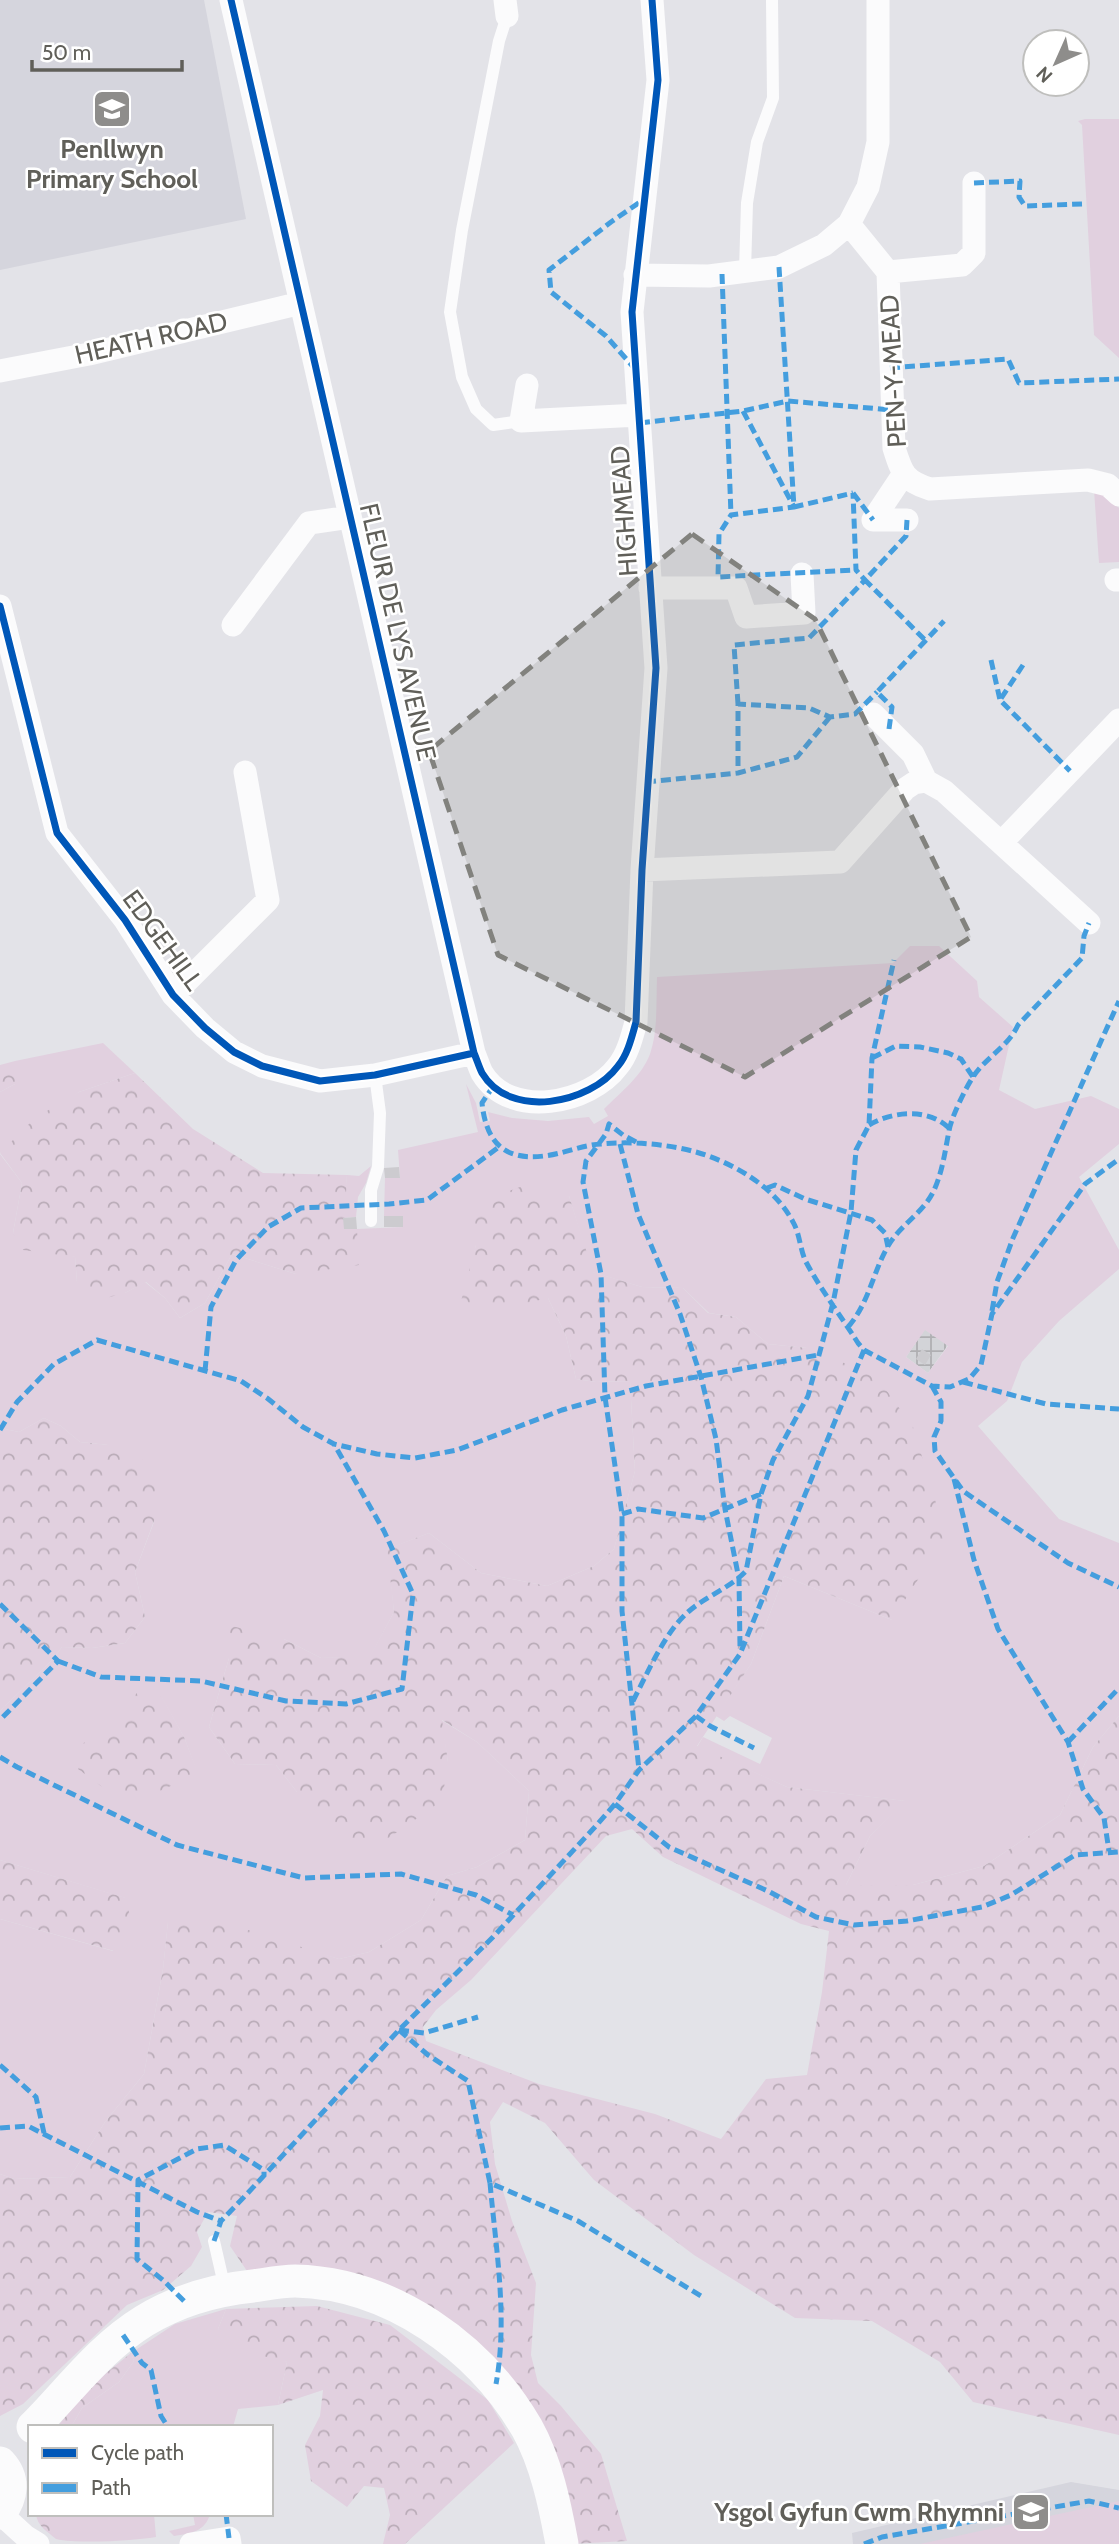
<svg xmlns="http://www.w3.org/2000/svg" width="1119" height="2544" viewBox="0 0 1119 2544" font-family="Cabin,sans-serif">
<defs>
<pattern id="industrial-grid" width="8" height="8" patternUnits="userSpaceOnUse" patternTransform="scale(1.75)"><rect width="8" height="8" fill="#d3d4d8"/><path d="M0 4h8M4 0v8" fill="none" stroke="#afafb2"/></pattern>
<pattern id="forest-crowns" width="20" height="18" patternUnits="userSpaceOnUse" patternTransform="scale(1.75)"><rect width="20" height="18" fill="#e1d0df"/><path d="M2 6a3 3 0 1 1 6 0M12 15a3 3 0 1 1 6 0" fill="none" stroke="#baacb8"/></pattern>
</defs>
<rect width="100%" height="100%" fill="#e3e3e8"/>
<path fill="url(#industrial-grid)" d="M925,1329L948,1345L928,1373L906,1357Z"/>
<path fill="#d5d5dd" d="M0,0H204L246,219L0,270Z
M1071,2482L1119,2490V2544H853L852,2533Z"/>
<path fill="#e1d0df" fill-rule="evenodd" d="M1085,119H1119V358L1094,335L1082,125L1078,121Z
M1094,490L1099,491L1119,508V562L1099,563Z
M910,946H939L977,981L979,997L1013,1027L999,1090L1035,1109L1091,1096L1119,1109V1144L1079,1177L1119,1250V1269L1059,1321L1022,1362L1007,1401L978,1426L1059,1519L1119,1543V1716L1093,1747L1060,1815L984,1866L913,1885H846L870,1836L905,1801L787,1787L697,1747L703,1737L760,1764L772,1738L730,1716L724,1721L716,1716L751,1664L784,1576L892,1620L807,1348L768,1344L736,1317L709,1313L683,1288L642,1287L592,1272L569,1196L476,1245L470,1272L548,1298L566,1336L576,1379L596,1382L630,1381L635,1471L614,1549L594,1566L547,1586L481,1573L429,1533L388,1549L394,1612L370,1657L321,1658L284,1639L229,1658L209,1727L235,1764L276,1765L297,1792L448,1762L441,1720L477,1742L529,1791L525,1840L477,1867L447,1876L421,1920L369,1952L339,1959L297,1947L168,1922L163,1969L144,2074L105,2122L70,2177L14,2179L0,2174V1919L113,1951L125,1898L0,1860V1711L52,1660L62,1647L92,1648L125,1643L145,1617L135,1572L154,1522L108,1445L80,1442L61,1426L44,1418L19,1432L0,1428V1154L22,1183L13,1233L75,1257L77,1282L125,1293L145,1282L165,1298L180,1318L205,1303L232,1254L296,1274L357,1229L403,1227V1216H384L385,1178L400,1177L398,1150L478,1132L466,1084L476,1103L480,1122L490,1121L488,1112L512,1118L548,1121L589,1117L594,1124L608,1116L604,1109C620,1093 642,1076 650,1054C658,1031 656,1002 657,977L893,963ZM925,1330L948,1346L928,1373L906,1357ZM162,1698L184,1737L197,1772L95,1737L118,1719Z
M103,1043L135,1073L79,1092L0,1153V1092L15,1084V1061Z
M371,1166L366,1183L358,1197L356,1217L343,1218L347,1175L359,1176Z
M226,2309L218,2329L287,2362L278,2405L238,2409L233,2427H71L82,2408L119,2382L134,2361L131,2353L175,2324Z
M1119,2501V2544H920Z
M56,2514H154L156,2537C131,2541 78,2544 56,2539Z
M193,2514H210C205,2532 191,2533 174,2536L169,2531L195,2525Z"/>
<path fill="url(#forest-crowns)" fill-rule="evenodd" d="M15,1061V1084L0,1092V1065Z
M135,1073L193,1129L263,1173L347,1175L344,1229H357L359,1265L296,1274L232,1254L205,1303L180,1318L165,1298L146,1282L125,1293L91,1302L77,1282L75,1257L23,1250L13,1233L22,1183L0,1153L35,1118L79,1092Z
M523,1186L543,1200L569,1196L593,1272L642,1287L683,1288L708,1313L736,1317L768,1344L807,1348L876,1376L913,1427L946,1536L892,1620L784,1576L751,1664L697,1746L787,1787L906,1801L870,1836L846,1885H913L984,1866L1060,1815L1093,1747L1119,1716V2435L973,2402L940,2362L872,2321L795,2318L694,2255L594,2180L545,2123L503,2102L490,2122L495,2164L512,2221L536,2283L531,2355L538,2383L561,2406L601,2454L627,2541L570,2544L560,2485L454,2330L247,2271L230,2246L237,2216L208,2212L197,2232L202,2247L191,2266L163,2290L127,2305L23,2404L0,2416V2174L14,2179L70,2177L105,2122L144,2074L163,1969L168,1921L208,1917L339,1959L369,1952L421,1920L447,1876L477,1867L525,1840L529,1791L477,1742L442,1720L448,1762L442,1801L377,1846L346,1845L297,1792L276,1765L235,1764L209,1727L229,1658L228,1625L284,1639L321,1658L370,1656L394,1612L387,1549L429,1533L481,1573L547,1586L594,1566L614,1549L635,1471L630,1381L596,1382L576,1379L566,1336L548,1298L500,1309L461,1301L476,1245L465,1219L486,1199ZM632,1829L663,1857L801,1924L829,1931L822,1992L807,2075L766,2079L721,2139L655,2114L539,2084L426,2041L423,2027L436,2010L471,1980L606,1836Z
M44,1418L61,1426L80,1442L108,1445L145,1461L157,1491L154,1521L135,1572L145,1617L125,1643L92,1648L62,1647L52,1660L0,1711V1428L19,1432Z
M139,1690L162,1697L184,1737L198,1773L158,1792L117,1798L78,1769V1746C107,1731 120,1716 139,1690Z
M0,1860L126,1898L133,1931L114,1951L0,1919Z
M317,2306L390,2325L488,2400L514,2443L405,2544H383L390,2515L384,2488L364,2486L347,2507L311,2481L305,2445L320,2416L323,2390L278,2405L287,2362L235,2349L218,2329L226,2309Z
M131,2353L134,2361L119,2382L82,2408L71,2427H57L89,2387Z
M36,2514H56V2539C48,2532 37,2526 36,2514Z"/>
<path fill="#cccbcf" d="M399,1167L400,1178H385L384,1168Z
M384,1216H403V1227H384Z
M356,1217L357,1229H344L343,1218Z
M922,1349L931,1355L925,1365L916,1359Z"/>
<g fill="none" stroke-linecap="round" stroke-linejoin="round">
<path stroke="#fbfbfc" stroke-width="12" d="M507,16L499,41L462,230L450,312L462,377L476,409L493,425L521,421
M745,271L747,203L757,142L773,98L772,0
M371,1221V1190L378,1167L380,1113L375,1075
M214,2241L225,2289"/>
<path stroke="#fbfbfc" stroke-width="23" d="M231,0L474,1053C477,1060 479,1067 482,1073C510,1120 590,1104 618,1066C628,1054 632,1036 636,1022L642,870L656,668L632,312L658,80L652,0
M505,0L507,16
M849,224L888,272L894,448C902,473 904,481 930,489L1088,480L1108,485L1119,495
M888,272L962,265L974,253V183
M635,275L709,276L779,267L824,245L849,224L868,187L878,142V0
M0,371L89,354L301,303
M527,385L521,421L639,415
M903,475L873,520H907
M1116,580H1119
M650,588H736L746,617L804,613L802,574
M0,606L57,833L125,920L173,995L205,1028L234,1052L262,1066L320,1081L375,1075L474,1053
M233,625L309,523L350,517
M873,714L913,754L926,781
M1002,842L1119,720
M642,870L840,862L905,789L914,783L926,781L944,791L1089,923
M173,995L268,900L245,772
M0,2513L25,2536L38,2544
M191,2544L229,2538L230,2544"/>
<path stroke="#fbfbfc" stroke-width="33" d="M33,2427C69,2391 100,2348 144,2321C178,2300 214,2290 253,2286C267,2284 282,2281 295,2281C391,2283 480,2347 527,2428C546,2462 555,2505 562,2544
M0,2463C15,2479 12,2497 0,2513"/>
<path stroke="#449ede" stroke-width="5" stroke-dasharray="10 5" stroke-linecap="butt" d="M974,183L1020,181L1019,197L1025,206L1082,204
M779,267L794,507L853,493
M722,274L731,515
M890,368L1008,359L1019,383L1119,379
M636,370L606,336L551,292L549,270L611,222L643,200
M743,411L794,507L731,515L719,534L718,577L856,570
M640,423L743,411L788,401L892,410
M853,493L873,520
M907,520L906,536L865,580L926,641
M991,660L1000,700
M1023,665L1000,700L1070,771
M738,704L734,645L809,638L865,580L856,570L853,493
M830,717L797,757L738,773V704L809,708L830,717L855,714L877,692
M889,729L892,707L877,692L944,621
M646,782L738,773
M872,1058L896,1046L920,1047L948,1053L961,1059L973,1077
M494,1085L482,1103C486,1141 503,1161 544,1156C563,1154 582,1145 601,1144C632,1141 667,1144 696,1152C734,1163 775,1187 793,1222C800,1234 800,1250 806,1262C821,1290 841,1316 858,1343L864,1350L932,1386L950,1387L969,1379L981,1365L992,1314L1085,1184L1119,1159
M869,1125C893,1111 928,1108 949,1128
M636,1142L623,1135L609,1124L606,1134L586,1161L583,1182L601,1274L605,1397L622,1514V1611L639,1770
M620,1144L638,1214L680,1314L701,1377L716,1439L725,1509L739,1579L740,1647
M767,1188L775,1185L805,1199L872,1220L885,1233L888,1247
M992,1311L997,1282L1013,1238L1119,1001
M848,1327C869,1303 873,1272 888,1246C901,1224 925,1212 935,1188C943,1169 945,1151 949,1131C951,1118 965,1089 973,1077C986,1057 1008,1047 1018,1025L1082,958L1084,936L1089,923
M205,1371L211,1307L236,1260L268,1227L301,1208L389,1204L427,1200L499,1147
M963,1382L1046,1404L1119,1409
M932,1386L941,1402V1421L934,1437L935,1451L963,1491L1068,1563L1119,1587
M0,1430L17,1402L54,1364L97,1340L241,1381L267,1398L303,1427L334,1444L377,1454L415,1458L457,1450L562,1410L646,1386L818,1355
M954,1479L974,1560L998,1629L1068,1742L1083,1789L1104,1818L1109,1851
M622,1514L638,1509L703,1518L761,1494
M0,1604L58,1661L0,1720
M58,1661L101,1677L201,1681L286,1701L346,1704L402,1689L413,1594L384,1531L334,1444
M633,1701C647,1674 665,1632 688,1612C706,1596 730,1588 746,1571L761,1494L773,1460L808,1396L833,1303L851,1212L856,1150L869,1125L872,1058L894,960
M696,1716L710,1726L754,1748
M1068,1742L1119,1688
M0,1757L17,1767L177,1845L304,1878L401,1874L476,1895L513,1915
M615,1804L669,1847L770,1892L816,1917L854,1925L907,1921L982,1907L1011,1895L1075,1855L1119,1852
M399,2030L428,2055L468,2081L490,2183L578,2221L701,2296
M399,2030L424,2033L478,2017
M0,2065L36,2097L44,2133
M0,2128L28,2126L197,2212L221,2221
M490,2183C496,2250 508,2318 496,2384
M214,2241L221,2221L245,2196L399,2030L493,1937L594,1828L615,1804L639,1770L696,1716L740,1654L864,1350
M184,2301L164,2281L137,2259L138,2180L197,2149L224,2145L264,2170V2176
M123,2335L142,2363L151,2370L161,2416L168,2427
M226,2514L229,2538
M864,2544L882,2537L1089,2501L1119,2508"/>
<defs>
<path id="cycleway" d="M231,0L474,1053C477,1060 479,1067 482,1073C510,1120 590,1104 618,1066C628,1054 632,1036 636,1022L642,870L656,668L632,312L658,80L652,0
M0,606L57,833L125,920L173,995L205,1028L234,1052L262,1066L320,1081L375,1075L474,1053"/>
</defs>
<use href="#cycleway" stroke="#fff" stroke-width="11"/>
<use href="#cycleway" stroke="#0057b8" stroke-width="7"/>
</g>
<path fill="#82827e" fill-opacity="0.2" stroke="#82827e" stroke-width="5" stroke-dasharray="14 9" stroke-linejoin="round" d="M692,534L815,619L971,937L745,1077L498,955L429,751Z"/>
<defs>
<symbol id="school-square" viewBox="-11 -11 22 22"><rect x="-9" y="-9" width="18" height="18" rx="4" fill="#8e8d8b" stroke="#fff"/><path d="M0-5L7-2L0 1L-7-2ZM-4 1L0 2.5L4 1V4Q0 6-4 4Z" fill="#fff"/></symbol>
</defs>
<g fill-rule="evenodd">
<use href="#school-square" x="90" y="87" width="44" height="44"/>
<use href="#school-square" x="1009" y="2490" width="44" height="44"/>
</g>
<g text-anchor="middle" stroke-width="5" stroke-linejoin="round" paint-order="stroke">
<g font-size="26" font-weight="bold" fill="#605f59" stroke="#fff">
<text x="112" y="158">Penllwyn<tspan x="112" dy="30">Primary School</tspan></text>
<text x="1004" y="2521" text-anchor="end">Ysgol Gyfun Cwm Rhymni</text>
</g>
<g font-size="26" fill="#605f59" stroke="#fff">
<text transform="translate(151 338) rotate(-13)" y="9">HEATH ROAD</text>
<text transform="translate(893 371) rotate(-93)" y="9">PEN-Y-MEAD</text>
<text transform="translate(624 511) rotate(-94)" y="9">HIGHMEAD</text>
<text transform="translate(398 632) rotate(77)" y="9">FLEUR DE LYS AVENUE</text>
<text transform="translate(163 940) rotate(54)" y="9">EDGEHILL</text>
</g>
</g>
<rect x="28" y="2425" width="245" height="91" fill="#ffffff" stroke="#bfbfbd" stroke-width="2"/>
<rect x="42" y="2448" width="35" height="10" fill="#0057b8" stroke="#bfbfbd" stroke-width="2"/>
<text x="91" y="2460" font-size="21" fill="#605f59">Cycle path</text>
<rect x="42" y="2483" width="35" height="10" fill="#449ede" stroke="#bfbfbd" stroke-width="2"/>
<text x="91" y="2495" font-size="21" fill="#605f59">Path</text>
<g transform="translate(1056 63) rotate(225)"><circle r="33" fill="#ffffff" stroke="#bfbfbd" stroke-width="2"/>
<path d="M0-5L12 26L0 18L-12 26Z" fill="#8e8d8b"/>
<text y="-10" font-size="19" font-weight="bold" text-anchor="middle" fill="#605f59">N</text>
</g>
<path d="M32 60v10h150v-10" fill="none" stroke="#605f59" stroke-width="3.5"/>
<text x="42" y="60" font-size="21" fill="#605f59" stroke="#ffffff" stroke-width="5" paint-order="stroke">50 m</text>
</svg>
